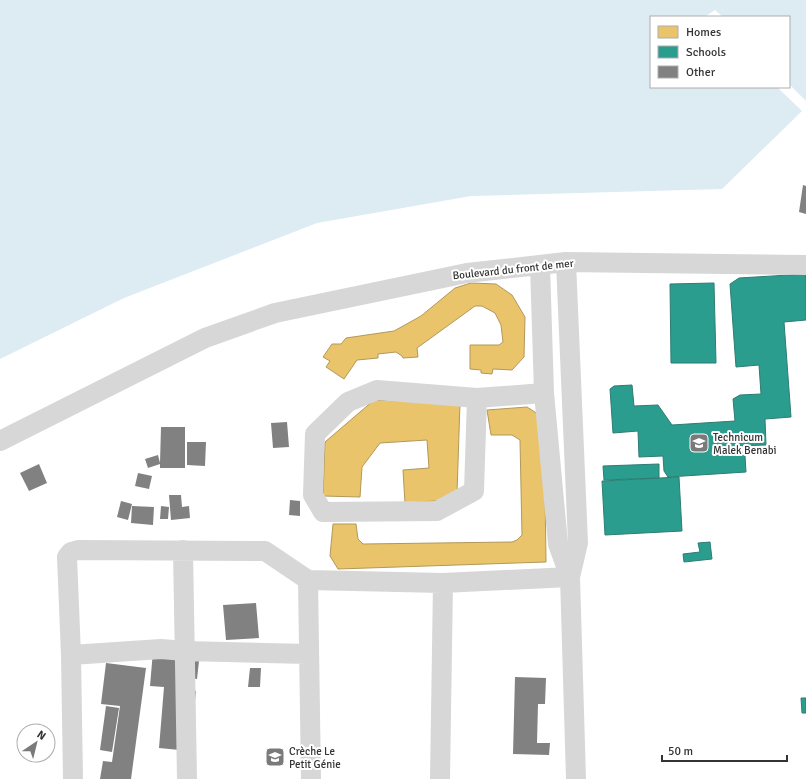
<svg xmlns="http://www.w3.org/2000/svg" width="806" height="779" viewBox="0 0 806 779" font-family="Signika,sans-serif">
<rect width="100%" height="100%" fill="#fff"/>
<path fill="#ddebf3" d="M0,0H806V101L789,84V17H723L715,10L706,16V17H651V87H777L802,111L722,189L471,196L317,223L124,298L0,359Z"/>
<path fill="#e9c46a" stroke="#b2985a" d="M471,283L496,284L512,295L525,317L524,357L512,370L493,369L492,374L481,373V370L470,369V345H499L503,342L501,325L495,313L482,306H475L417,348L418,357L403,358L402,356L396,352L378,354V358L357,360L344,379L326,367L330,361L323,357L332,344H341L346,338L394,331L421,316L455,288Z
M374,400L460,403L457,493L449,500L405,503L403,470L429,468L427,440L380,443L362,467L360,497L323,496L325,442Z
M527,407L544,418L546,562L338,569L330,556L333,524H356L358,539L363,544L512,542L517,540L522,535L520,440L512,435H491L487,410Z"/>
<path fill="#2a9d8f" stroke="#2d7d73" d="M806,274V320L784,322L791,417L765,419L766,445L738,446L745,456L746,472L668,477L664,471L663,456L639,457L638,431L613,433L610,389L614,386L632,385L634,406L658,405L672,425L735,421L733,399L740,395L761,394L759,365L736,367L730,284L739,278Z
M714,283L716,363H671L670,284Z
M659,464V478L604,480L603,466Z
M679,477L682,531L605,535L602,481Z
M710,542L712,559L684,562L683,554L700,552L698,543Z
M801,698H806V713H802Z"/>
<path fill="#818181" d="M803,185L806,186V214L799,212Z
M287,422L289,447L273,448L271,423Z
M161,427H185V468H160V464L148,468L145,459L158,455L160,463Z
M187,442H206L205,466L187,465Z
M39,464L47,483L29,491L20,473Z
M138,473L152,476L149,489L135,486Z
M169,495H181L182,507L189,506L190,518L171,520Z
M290,500L300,501V516L289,515Z
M121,501L132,504L128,520L117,517Z
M132,506L154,507L153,525L131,523Z
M161,506L169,507L168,519H160Z
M256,603L259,638L226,640L223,605Z
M153,651L199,661L197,679L182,677L181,690L196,691L190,751L159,748L164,687L150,686Z
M106,663L146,668L131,779H100L103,761L112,762L120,706L101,704Z
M250,668H261L260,687H248Z
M515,677L546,678L545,704H538L537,743H550L549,755L513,754Z
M106,706L119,708L112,752L100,750Z"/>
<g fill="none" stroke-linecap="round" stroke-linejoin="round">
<path stroke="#d7d7d7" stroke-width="20" d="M566,262L578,543L570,577L576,779
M540,265L544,393L558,544L570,577
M477,398L377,390L348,402L315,434L313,495L323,512L437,511L474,491L477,398L544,393
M0,441L205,338L275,313L467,273L566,262L806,265
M183,550L187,779
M308,580L311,779
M71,655L161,649L185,651L309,654
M73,779L71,655L67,557L71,552L78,550L265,551L308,580L443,583L570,577
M440,779L443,583"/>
</g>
<defs>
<symbol id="school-square" viewBox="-11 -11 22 22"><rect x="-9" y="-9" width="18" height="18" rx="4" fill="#7a7a7a" stroke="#fff"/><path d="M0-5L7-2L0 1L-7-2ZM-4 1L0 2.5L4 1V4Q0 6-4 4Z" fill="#fff"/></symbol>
</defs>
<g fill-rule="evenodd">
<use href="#school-square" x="688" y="432" width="22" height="22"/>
<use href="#school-square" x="264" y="746" width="22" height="22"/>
</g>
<g text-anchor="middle" stroke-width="4" stroke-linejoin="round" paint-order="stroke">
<g font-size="11" fill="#333" stroke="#fff">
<text transform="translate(513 269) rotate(-6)" y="4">Boulevard du front de mer</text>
</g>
<g font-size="11" fill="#333" stroke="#fff" text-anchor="start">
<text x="713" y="441">Technicum<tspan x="713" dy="13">Malek Benabi</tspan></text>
<text x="289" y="755">Crèche Le<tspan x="289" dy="13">Petit Génie</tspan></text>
</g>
</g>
<rect x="650" y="16" width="140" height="72" fill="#ffffff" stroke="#adadad"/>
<rect x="658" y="26" width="20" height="12" fill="#e9c46a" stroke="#adadad"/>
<text x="686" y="36" font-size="12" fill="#333333">Homes</text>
<rect x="658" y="46" width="20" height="12" fill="#2a9d8f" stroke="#adadad"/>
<text x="686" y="56" font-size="12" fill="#333333">Schools</text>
<rect x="658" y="66" width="20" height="12" fill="#818181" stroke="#adadad"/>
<text x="686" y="76" font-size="12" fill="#333333">Other</text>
<g transform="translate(36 743) rotate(35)"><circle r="19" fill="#ffffff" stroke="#adadad"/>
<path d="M0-3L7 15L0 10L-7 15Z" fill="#7a7a7a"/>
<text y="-6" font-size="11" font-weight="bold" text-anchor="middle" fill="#333333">N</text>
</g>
<path d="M662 755v6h125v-6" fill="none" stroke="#333333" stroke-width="2"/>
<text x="668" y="755" font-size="12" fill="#333333" stroke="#ffffff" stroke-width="3" paint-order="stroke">50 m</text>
</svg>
